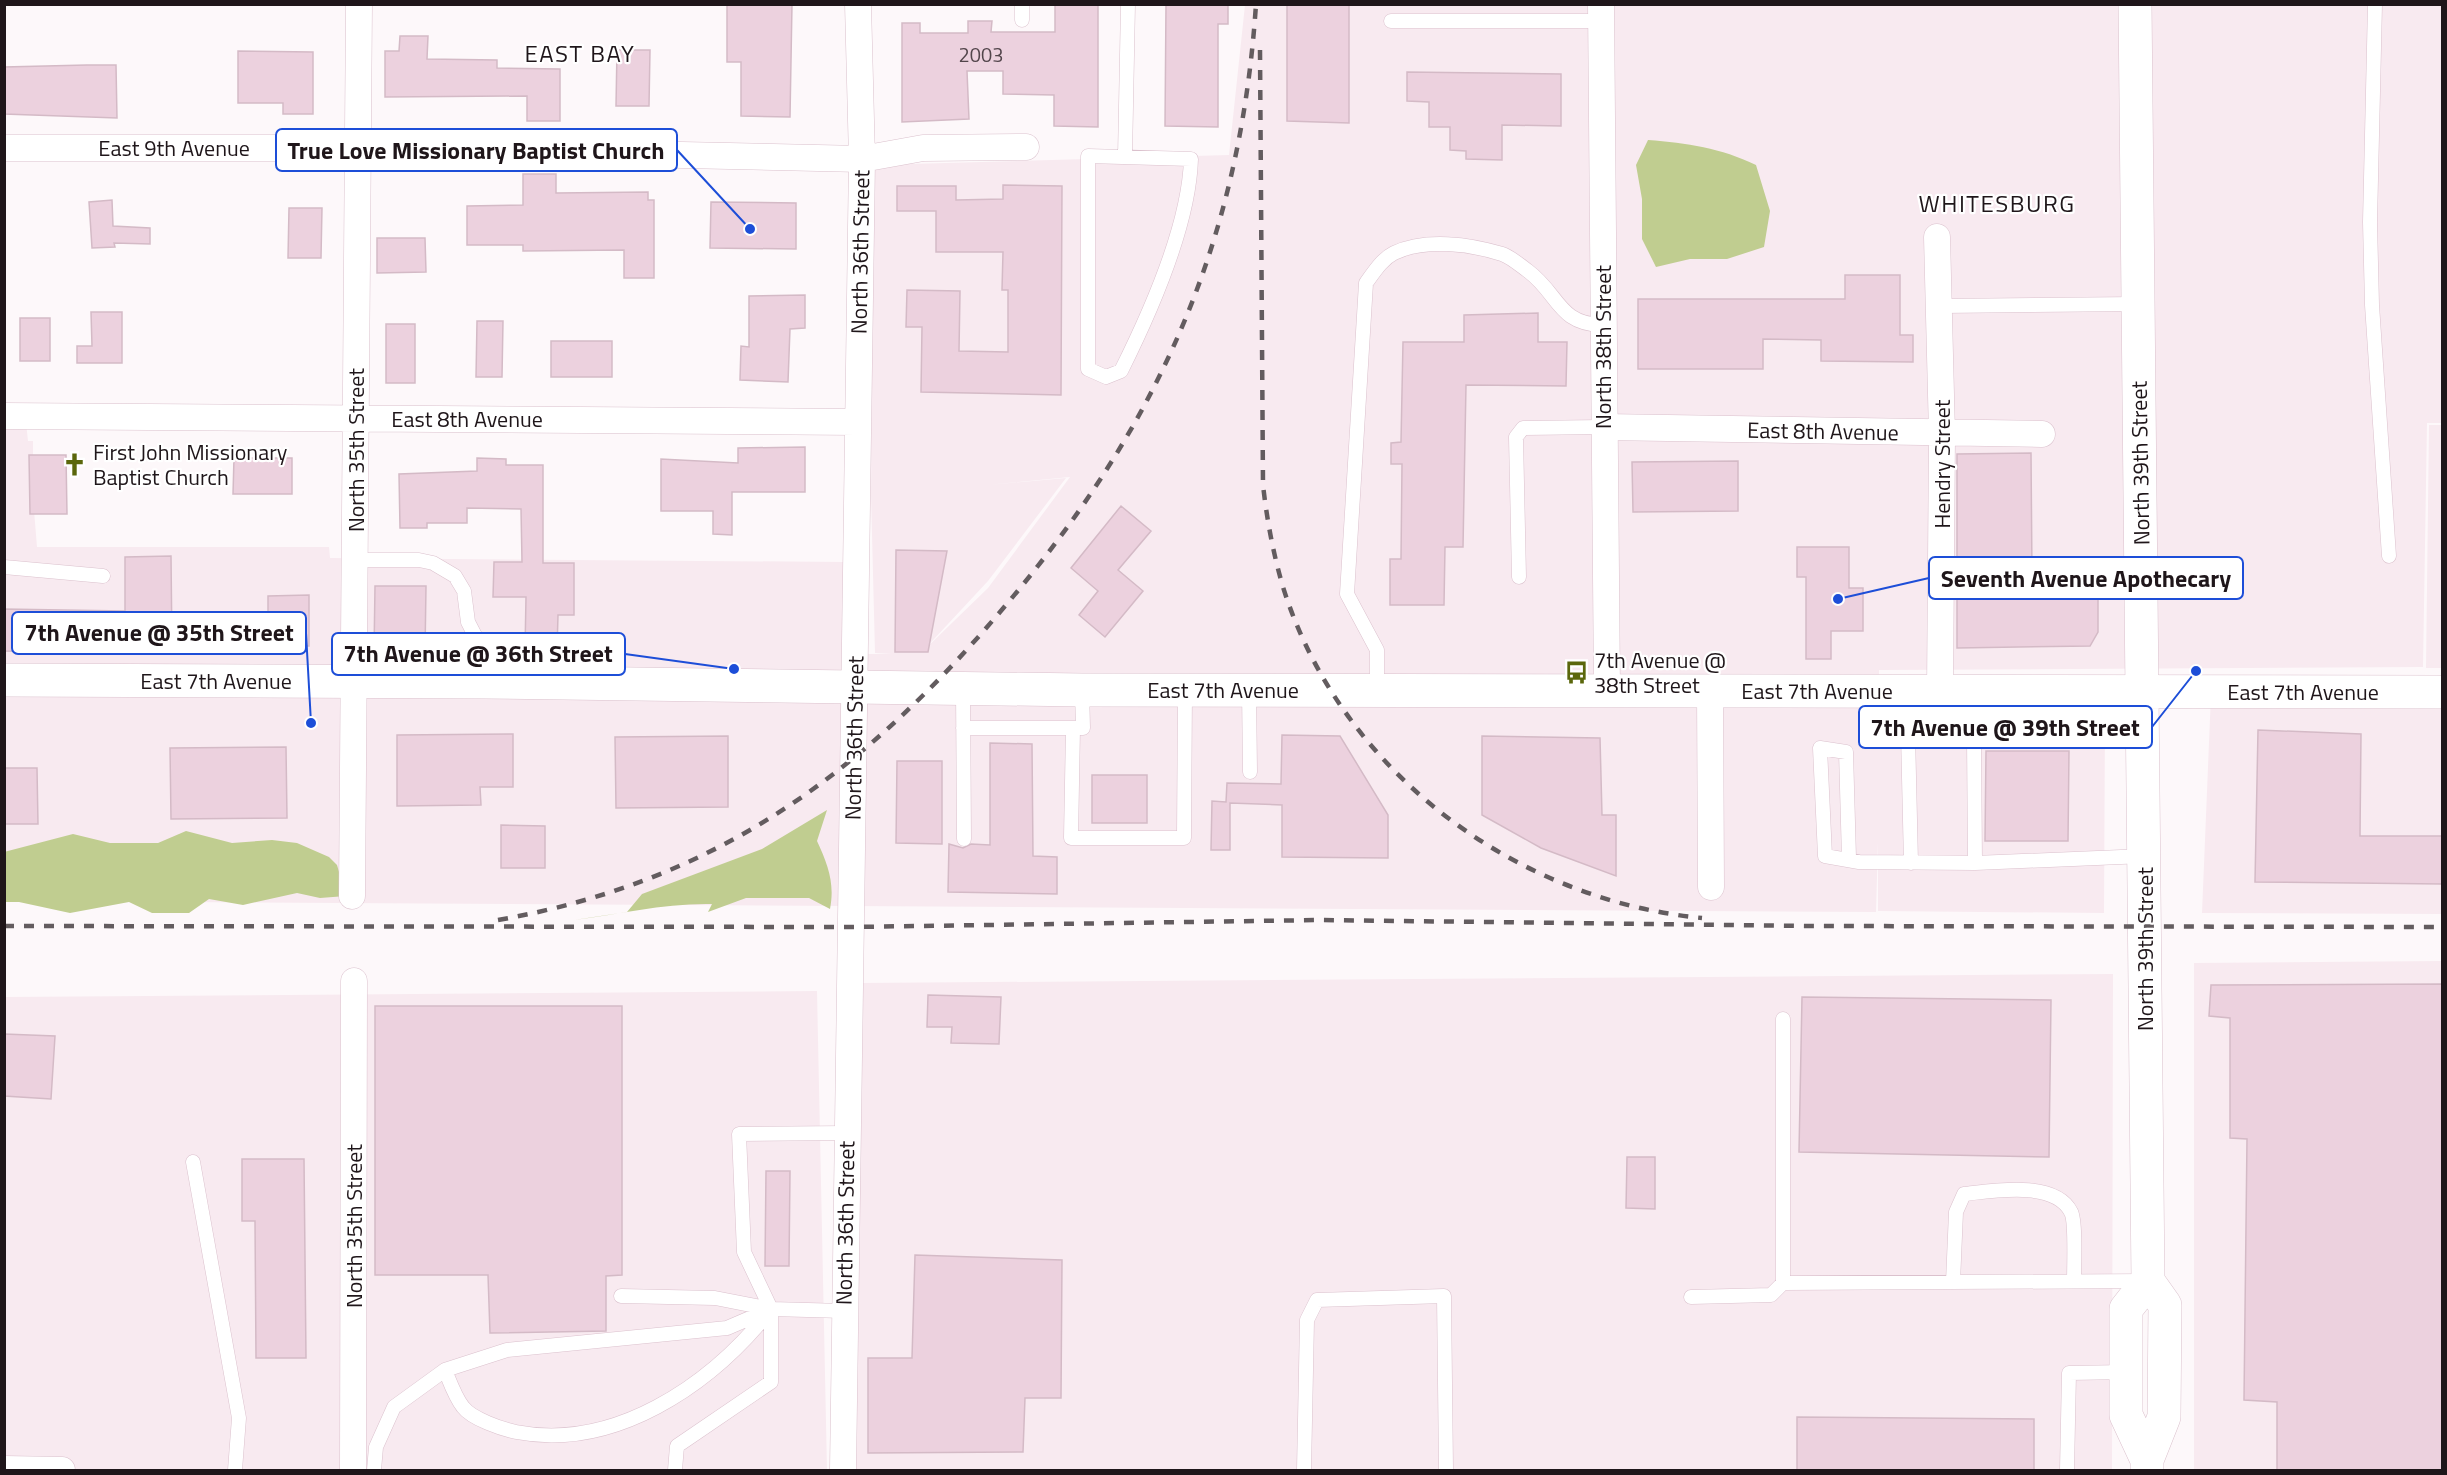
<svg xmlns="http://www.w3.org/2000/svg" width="2447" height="1475" viewBox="0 0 2447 1475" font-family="'Titillium Web',sans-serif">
<rect width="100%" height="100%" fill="#fdf8fa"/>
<path fill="#f8eaf0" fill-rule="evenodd" d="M1245,5H2442V423H2427L2423,667L1879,670V715H2105L2104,913L1878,911V842L1876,912L5,901L4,413H25L28,441H33V498L37,547H329L330,558L844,562L842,654H892L875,653L871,495L873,165L1229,155ZM1070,477L988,588L921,653L988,581L1066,478L987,485Z
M2429,425H2442V668H2426Z
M2211,694H2442V914L2202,913Z
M2442,961V1470H2194V963Z
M2113,974L2112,1470H853L860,983Z
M817,991L827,1470H5L4,997Z"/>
<path fill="#c0cd90" d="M1648,140C1687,143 1721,148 1756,165L1770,211L1764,247L1727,259H1690L1656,267L1642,239V199L1636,165Z
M827,810L817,841C828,865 835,883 830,909L809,898H746L708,912L712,904C665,903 620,914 574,920L627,912L642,894L762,849Z
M186,831L232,843L272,840L297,843L329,857L337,865L346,896L320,898L297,893L243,905L209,899L189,913H152L129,902L70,913L19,902H5L4,852L73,834L110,843H158Z"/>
<path fill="#ecd1de" stroke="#d4bac6" stroke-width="1.5" d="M727,4H792L790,117L741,116V62H727Z
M1055,4H1098V127L1054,126V95L1003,94V71H967L969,119L902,122V23H920V33H968V21H992L991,32H1055Z
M1166,4H1228V24H1218V127L1165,126Z
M1287,4H1349V123L1287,121Z
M400,36H428L427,59L497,60V68L560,69V121H527V96L385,97V51H399Z
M617,50H650L649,106H616Z
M238,51L313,52V114H283V103H238Z
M87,65H116L117,118L4,114V67Z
M1407,72L1561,74V126L1502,125V160L1466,159V151L1450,150V127H1429V102L1407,101Z
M523,174H556V193L648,192V200H654V278H624V250L523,251V245H467V206L523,205Z
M1003,185L1062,186L1061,395L921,392L922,327H906L907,290L960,291L959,351L1008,352V290H1002L1003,252H936V211H897V186H956V200L1003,199Z
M112,200L113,226L150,228V244L114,243L115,247L92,248L89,202Z
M711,202L796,203V249L710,248Z
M289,208H322L321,258H288Z
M377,238H425L426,272L377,273Z
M1845,275H1900V335H1913V362L1821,361V340L1763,339V369H1638V299H1845Z
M805,295V328L790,329L788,382L740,380L741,346L749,347V296Z
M91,312H122V363H77V346H92Z
M1538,313V342H1567L1566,386L1466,385L1463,547H1445L1444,605H1390V559H1401L1402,464H1391V443L1401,442L1403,342H1464V315Z
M20,318H50V361H20Z
M477,321H503L502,377H476Z
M386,324H415V383H386Z
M551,341H612V377H551Z
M805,447V492H732V535L713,534V511H661V459L738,463V448Z
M2031,453L2032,575H2098V632L2090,646L1957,648V454Z
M29,455H66L67,514H30Z
M234,458H292V494H233Z
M477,458L506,459V465H543V563H574V615H558L557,650H525L526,597H493L494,562H522L521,509L467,508V523H427V528H400L399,474L477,471Z
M1738,461V511L1633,512L1632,462Z
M1121,506L1151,531L1118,570L1143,591L1105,637L1079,615L1098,591L1071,568Z
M1797,547H1849V588H1863V631H1831V659H1806V577H1797Z
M896,550L947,551L928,652H895Z
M171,556L172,648L121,649V652L4,651V609L125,611V557Z
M375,586H426L425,653H374Z
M309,595V646H268V596Z
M2258,730L2361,734L2360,836H2442V884L2255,882Z
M513,734V787H480L481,805L397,806V735Z
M1282,735L1340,736L1388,815V858L1282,857V805L1230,803V850H1211L1212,801L1226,802L1227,783L1281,784Z
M728,736V807L616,808L615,737Z
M1482,736L1600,738L1602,815H1616V876L1541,848L1482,815Z
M990,743L1032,744L1033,856L1057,857V894L948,892L949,844L963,848L971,844L990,845Z
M286,747L287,818L171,819L170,748Z
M1986,751H2069L2068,841H1985Z
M897,761H942V844L896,843Z
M4,768H37L38,824H4Z
M1092,775H1147V823H1092Z
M501,825L545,826V868H501Z
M2442,984V1470H2277V1402L2244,1400L2247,1139L2230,1138V1018L2209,1016L2211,985Z
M928,995L1001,997L999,1044L951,1043L952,1027H927Z
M1802,997L2051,1000L2049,1157L1799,1152Z
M375,1006H622V1275L606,1276V1331L490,1333L488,1275H375Z
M4,1034L55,1036L51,1099L4,1096Z
M1627,1157H1655V1209L1626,1208Z
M242,1159H304L306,1358H256L255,1221H242Z
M766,1171H790L789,1266H765Z
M915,1255L1062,1260L1061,1398H1025L1023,1452L868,1453V1358H912Z
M1797,1417L2034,1419V1470H1797Z"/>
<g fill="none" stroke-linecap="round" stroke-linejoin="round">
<defs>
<path id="lane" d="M1022,4V20
M2375,4L2370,222L2372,305L2389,556
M1391,21H1601
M1088,156L1191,159C1189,226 1151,311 1121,371L1106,377L1088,369Z
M1125,157L1128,4
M1941,306L2138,304
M356,560H419L433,563L455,576L464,591L468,622L484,653V682
M4,567L103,576
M1519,577L1516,437L1523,428L1603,427
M963,688L964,839
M1249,689L1250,772
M1377,690V650L1347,594L1366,283C1374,272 1382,259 1394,253C1425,238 1470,244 1502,254C1511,257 1521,266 1528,271C1559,294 1558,324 1602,325
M1907,691L1911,863
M963,728H1083L1082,690
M1073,728L1071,838H1184L1185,689
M1974,738L2031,737L2032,691
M1849,858L1846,752L1820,748L1825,856L1859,862L1975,863L2145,856
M1975,863L1974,738L1979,691
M193,1162L239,1418L235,1470
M1953,1282L1956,1212L1964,1194C1993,1191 2055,1180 2071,1212C2076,1221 2074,1268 2074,1281
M1783,1283L2146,1281
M621,1296L715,1298L771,1309
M1691,1297L1771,1295L1783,1283V1019
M771,1309L744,1252L739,1134L846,1133
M445,1370C450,1382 455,1397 463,1407C472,1419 502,1429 516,1432C614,1451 709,1386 768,1313
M374,1470L376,1447L394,1407L445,1370L507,1350L727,1328L771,1309
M675,1470L677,1446L771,1382V1309L844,1311
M1304,1470L1307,1320L1317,1300L1444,1296L1446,1470
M2067,1470L2069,1373L2126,1372"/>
<path id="street" d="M1601,4L1607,690
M4,148H358L862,159L923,148L1026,147
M1937,237L1942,434L1940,691
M4,416L857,422
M1603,427L2042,434
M1710,690L1711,887
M352,896L359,4
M4,1469L62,1470
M353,1470L354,981
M843,1470L862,159L858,4"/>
<path id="secondary" d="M2135,4L2148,1281L2165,1305L2164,1417L2147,1460V1470
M4,680L484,682L1082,690L2442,692
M2147,1460L2126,1415V1309L2148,1281"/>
</defs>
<use href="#lane" stroke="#dbc1cd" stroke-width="15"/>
<use href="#street" stroke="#dbc1cd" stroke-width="27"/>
<use href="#secondary" stroke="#dbc1cd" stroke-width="34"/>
<use href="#lane" stroke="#fff" stroke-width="14"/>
<use href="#street" stroke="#fff" stroke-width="26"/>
<use href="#secondary" stroke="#fff" stroke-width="33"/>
<path stroke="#635c5f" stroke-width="4.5" stroke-dasharray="10 10" stroke-linecap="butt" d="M1260,50L1263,485C1267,520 1273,553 1283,587C1340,770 1514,900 1702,918
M498,920C714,882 860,776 1000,612C1156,430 1240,246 1256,4
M4,926L852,927L1321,920L1813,926L2442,927"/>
</g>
<defs>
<symbol id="church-bare" viewBox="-9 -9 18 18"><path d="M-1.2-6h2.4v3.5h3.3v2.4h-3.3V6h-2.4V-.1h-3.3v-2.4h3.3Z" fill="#5b670c" stroke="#fff" stroke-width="2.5" paint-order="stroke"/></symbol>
<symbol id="bus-bare" viewBox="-9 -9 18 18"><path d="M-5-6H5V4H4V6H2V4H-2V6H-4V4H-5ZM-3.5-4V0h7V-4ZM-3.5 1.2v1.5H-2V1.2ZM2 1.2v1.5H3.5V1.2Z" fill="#5b670c" stroke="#fff" stroke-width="2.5" paint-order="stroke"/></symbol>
</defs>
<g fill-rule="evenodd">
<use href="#church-bare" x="58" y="448" width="33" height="33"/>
<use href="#bus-bare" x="1560" y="656" width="33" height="33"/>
</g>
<g text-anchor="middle" stroke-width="4.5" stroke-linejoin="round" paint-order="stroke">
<g font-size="20" fill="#52454b">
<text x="981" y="62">2003</text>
</g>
<g font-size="22" fill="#1f161a" stroke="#fff">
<text x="174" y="156">East 9th Avenue</text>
<text transform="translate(860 252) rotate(-89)" y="8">North 36th Street</text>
<text transform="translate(1603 347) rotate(-90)" y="8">North 38th Street</text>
<text x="467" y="427">East 8th Avenue</text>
<text transform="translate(1823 431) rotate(1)" y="8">East 8th Avenue</text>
<text transform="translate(356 450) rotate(-90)" y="8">North 35th Street</text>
<text transform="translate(2140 463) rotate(-91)" y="8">North 39th Street</text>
<text transform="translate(1942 464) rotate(-90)" y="8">Hendry Street</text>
<text x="216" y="689">East 7th Avenue</text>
<text x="1223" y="698">East 7th Avenue</text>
<text x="1817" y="699">East 7th Avenue</text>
<text x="2303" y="700">East 7th Avenue</text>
<text transform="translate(854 738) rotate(-89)" y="8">North 36th Street</text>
<text transform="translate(2145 949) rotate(-90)" y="8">North 39th Street</text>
<text transform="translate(845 1223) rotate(-89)" y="8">North 36th Street</text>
<text transform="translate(354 1226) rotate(-90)" y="8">North 35th Street</text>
</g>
<g font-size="22" fill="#1f161a" stroke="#fff" text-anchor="start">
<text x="93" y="460">First John Missionary<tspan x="93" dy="25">Baptist Church</tspan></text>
<text x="1594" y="668">7th Avenue @<tspan x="1594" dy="25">38th Street</tspan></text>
</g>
<g font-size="24" letter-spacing="1.5" fill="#1f161a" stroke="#fff">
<text x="580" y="62">EAST BAY</text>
<text x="1997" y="212">WHITESBURG</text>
</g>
</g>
<path fill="none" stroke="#1d4ed8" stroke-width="2" d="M750 229L677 150M1838 599L1929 578M311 723L306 633M734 669L625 654M2196 671L2152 727"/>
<g fill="#1d4ed8" stroke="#fff" stroke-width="2">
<circle cx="750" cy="229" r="6"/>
<circle cx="1838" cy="599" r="6"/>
<circle cx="311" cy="723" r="6"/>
<circle cx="734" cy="669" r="6"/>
<circle cx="2196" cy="671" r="6"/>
</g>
<g fill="#fff" stroke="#1d4ed8" stroke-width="2">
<rect x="276" y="129" width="401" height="42" rx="6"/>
<rect x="1929" y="557" width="314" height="42" rx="6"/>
<rect x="12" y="612" width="294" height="42" rx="6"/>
<rect x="332" y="633" width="293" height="42" rx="6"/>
<rect x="1859" y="706" width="293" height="42" rx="6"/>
</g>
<g font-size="24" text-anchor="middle" font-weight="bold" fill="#1f161a">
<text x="476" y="159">True Love Missionary Baptist Church</text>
<text x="2086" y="587">Seventh Avenue Apothecary</text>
<text x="159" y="641">7th Avenue @ 35th Street</text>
<text x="478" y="662">7th Avenue @ 36th Street</text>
<text x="2005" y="736">7th Avenue @ 39th Street</text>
</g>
<rect width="2447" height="1475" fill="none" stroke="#1f161a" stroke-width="12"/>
</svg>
